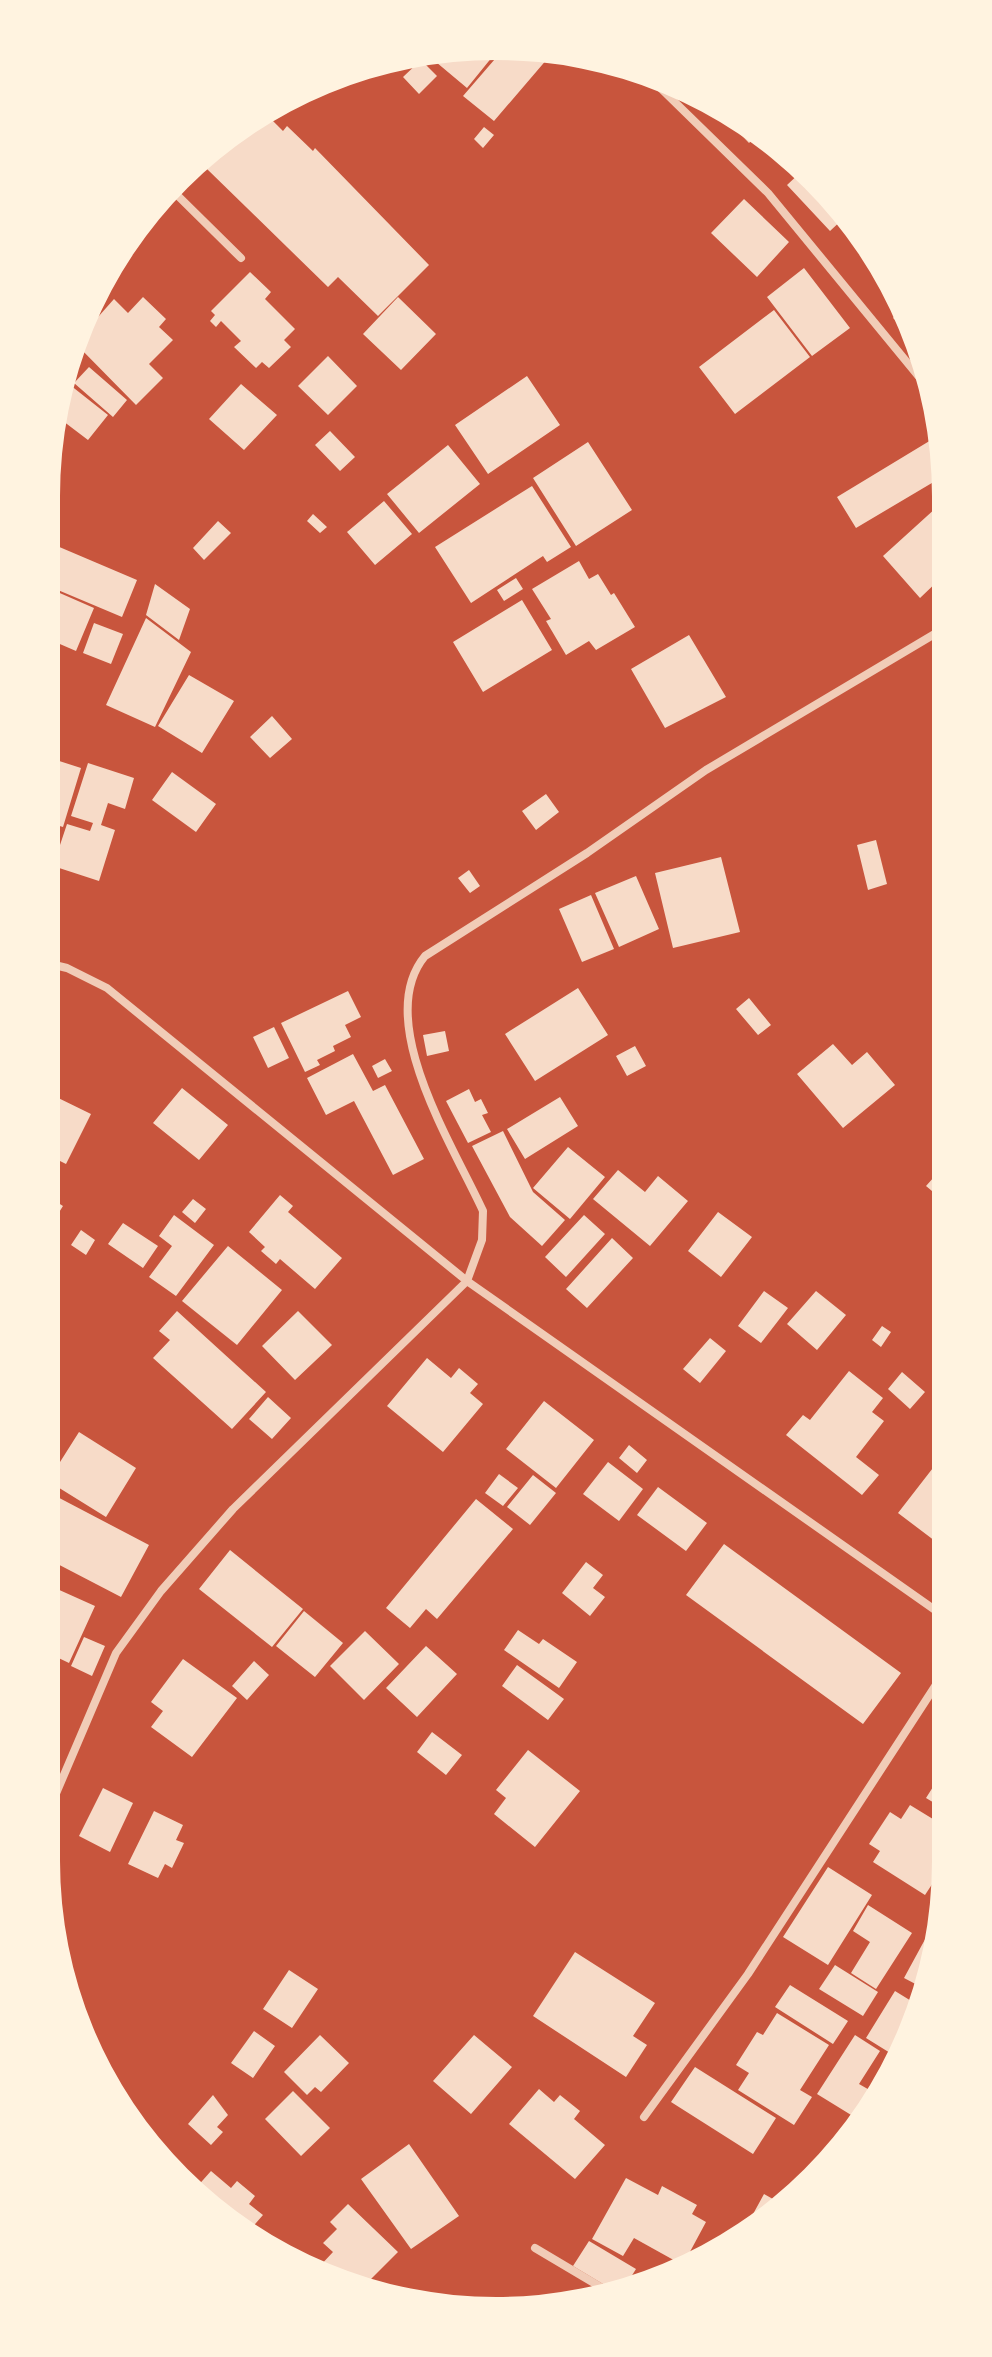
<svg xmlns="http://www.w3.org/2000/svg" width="992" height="2357" viewBox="0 0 992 2357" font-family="Signika,sans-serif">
<rect width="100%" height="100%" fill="#c8553d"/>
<path fill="#f7dbc8" d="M466,47L497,51L467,88L430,57Z
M501,52L548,58L494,121L463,96Z
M421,60L437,76L419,94L403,77Z
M713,106L746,122L759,133L749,143Z
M265,117H269L283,131L287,126L313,151L315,148L429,265L378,316L338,277L328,287L207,169L219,158L216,155Z
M484,127L494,135L483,148L474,139Z
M802,171L835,200L845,217L830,231L787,185Z
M744,199L789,242L757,277L711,233Z
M804,268L850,328L812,356L767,297Z
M250,272L271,292L265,299L295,329L284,340L291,347L269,368L262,362L256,368L234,347L241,341L221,321L216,327L210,321L215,315L211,311Z
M143,297L166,319L159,327L173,340L149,364L163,378L136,405L75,343L114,299L128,313Z
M398,297L436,334L401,370L363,334Z
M902,308L912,323L915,338L893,318Z
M774,310L810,357L735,414L699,367Z
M328,356L357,386L328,415L298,386Z
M89,367L127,400L113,417L74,383Z
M527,376L560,425L488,474L455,425Z
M65,381L108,415L88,440L59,418Z
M241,384L277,415L244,450L209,419Z
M330,431L355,457L340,471L315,445Z
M941,434L942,477L856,528L837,497Z
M588,442L632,510L576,546L533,478Z
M448,445L480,484L419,533L387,494Z
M532,486L571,547L547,562L543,556L471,603L435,547Z
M384,501L412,534L375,565L347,532Z
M937,507L942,514V577L920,598L883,556Z
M313,514L327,527L320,533L307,521Z
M218,521L231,533L204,560L193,548Z
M57,546L137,580L122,617L46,585V571Z
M579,561L589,579L598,574L611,595L614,593L635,627L596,650L589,641L566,655L546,621L551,619L532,589Z
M516,578L523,589L504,601L497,590Z
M155,584L190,609L179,640L146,615Z
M46,587L94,608L76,651L46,638Z
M522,600L552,650L483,692L453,642Z
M146,618L191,652L155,727L106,705Z
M94,623L123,634L111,664L83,653Z
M689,635L726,697L665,728L631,669Z
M189,675L234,701L202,753L158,726Z
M272,716L292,739L270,758L250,737Z
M53,759L81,768L63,827L46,822V793L49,794L55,776L49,774Z
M88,763L134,778L125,809L108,803L101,825L115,830L99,881L53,866L67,824L90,831L93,823L71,816Z
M172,772L216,804L196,832L152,800Z
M546,794L559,812L536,830L522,811Z
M876,840L887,884L868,890L857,845Z
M721,857L740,932L673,948L655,873Z
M469,870L480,886L470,893L458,878Z
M636,876L659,929L619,947L595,893Z
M591,895L614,949L582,962L559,909Z
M578,988L608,1035L535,1081L505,1034Z
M348,991L361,1017L345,1025L351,1037L333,1046L335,1051L317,1060L320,1065L305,1072L281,1023Z
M749,998L771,1025L758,1035L736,1009Z
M274,1027L289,1058L268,1068L253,1037Z
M445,1031L449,1051L427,1056L423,1035Z
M833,1044L852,1065L867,1052L895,1085L843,1128L797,1074Z
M635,1046L646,1066L627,1076L616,1056Z
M353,1054L373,1091L385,1085L424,1159L393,1175L354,1101L326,1115L307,1078Z
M385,1059L392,1071L378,1078L372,1066Z
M182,1088L228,1125L199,1160L153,1123Z
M469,1089L475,1102L481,1099L488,1113L482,1115L491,1132L468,1143L446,1101Z
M46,1092L91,1114L66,1164L46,1154Z
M560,1097L578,1126L525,1159L507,1129Z
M503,1131L533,1192L565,1220L542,1246L510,1217L472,1146Z
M568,1147L605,1177L570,1219L533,1188Z
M943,1167L944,1168V1201L926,1186Z
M618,1170L645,1192L658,1176L688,1201L650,1246L593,1199Z
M280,1195L293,1206L288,1212L342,1258L315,1289L280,1259L276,1264L261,1251L265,1247L249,1232Z
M52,1199L63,1206L51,1225L46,1222V1208Z
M193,1199L206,1209L195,1223L182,1212Z
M718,1212L752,1237L721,1277L688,1251Z
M174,1215L214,1245L176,1296L149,1277L172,1246L159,1236Z
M584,1215L605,1234L566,1277L545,1257Z
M123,1223L158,1246L143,1268L108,1244Z
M81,1230L95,1240L86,1255L71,1245Z
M612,1238L633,1258L587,1308L566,1289Z
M228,1246L282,1290L237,1345L182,1301Z
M764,1291L788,1308L761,1343L738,1326Z
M816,1291L846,1315L817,1350L787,1324Z
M177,1311L266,1392L232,1429L153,1358L170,1340L159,1331Z
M298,1311L332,1345L295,1380L262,1346Z
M882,1326L891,1332L881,1347L872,1340Z
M710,1338L726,1351L700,1383L683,1369Z
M427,1358L451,1378L459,1368L478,1384L470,1393L483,1404L443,1452L387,1406Z
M849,1371L883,1398L872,1412L884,1421L856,1457L879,1475L862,1495L786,1435L803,1415L810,1420Z
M902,1372L925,1392L910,1409L888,1389Z
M268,1397L291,1418L272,1439L249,1419Z
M544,1401L594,1440L556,1488L506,1449Z
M79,1432L136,1468L106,1517L48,1481Z
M629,1445L647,1460L637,1473L619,1458Z
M608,1462L643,1489L619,1521L583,1494Z
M936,1464L945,1470V1529L935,1541L898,1513Z
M499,1474L518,1488L503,1506L485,1493Z
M533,1475L556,1493L530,1525L507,1507Z
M658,1487L707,1523L686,1551L637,1515Z
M46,1491L149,1545L121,1597L46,1558Z
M476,1499L513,1529L437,1619L426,1609L410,1628L386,1608Z
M724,1544L901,1673L863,1724L686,1595Z
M230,1550L303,1609L272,1647L199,1589Z
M586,1562L603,1575L593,1588L605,1597L590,1616L562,1593Z
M46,1584L95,1606L69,1663L46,1652Z
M304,1611L343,1643L315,1677L276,1646Z
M518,1630L539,1644L543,1639L577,1662L559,1688L504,1650Z
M365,1631L399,1664L364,1700L330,1666Z
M84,1637L105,1646L92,1676L71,1666Z
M426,1646L457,1674L417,1717L386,1688Z
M183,1659L237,1698L192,1757L151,1727L163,1711L151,1702Z
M254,1661L269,1675L247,1700L232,1686Z
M517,1665L564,1699L548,1720L502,1686Z
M432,1732L462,1755L446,1775L417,1752Z
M528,1750L580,1791L535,1847L494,1814L506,1798L496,1790Z
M946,1753V1810L926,1798L945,1768L938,1764Z
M103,1788L133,1803L110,1852L79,1836Z
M910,1805L946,1827V1863L925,1895L873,1862L880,1851L869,1844L890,1812L901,1819Z
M154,1811L183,1825L176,1840L184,1843L172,1868L165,1864L158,1878L128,1864Z
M828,1867L872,1895L828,1965L783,1937Z
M868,1905L912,1933L876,1989L851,1973L870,1942L853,1931Z
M929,1932L934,1935L925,1989L904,1978Z
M575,1952L655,2003L633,2036L647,2045L626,2077L533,2016Z
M835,1965L878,1992L863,2016L819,1989Z
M289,1970L318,1989L292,2028L263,2009Z
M790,1985L848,2021L833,2044L775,2007Z
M895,1991L921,2007L895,2056L866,2038Z
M777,2013L829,2045L800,2090L812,2097L794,2125L738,2090L749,2073L736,2065L757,2032L763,2035Z
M254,2031L275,2046L253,2078L231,2063Z
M320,2035L349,2063L321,2092L315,2087L307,2095L284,2072Z
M474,2035L512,2067L471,2114L433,2081Z
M855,2035L880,2051L859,2084L873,2092L856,2118L817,2094Z
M695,2067L776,2118L753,2154L671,2102Z
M539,2089L554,2102L560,2095L580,2111L574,2119L605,2145L575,2179L509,2124Z
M293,2091L330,2128L301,2156L265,2119Z
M213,2095L228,2115L217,2127L223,2132L211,2145L188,2124Z
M409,2144L459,2216L411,2249L361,2179Z
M211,2171L231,2188L237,2181L255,2196L249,2204L263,2215L248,2232L195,2189Z
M626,2178L658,2195L662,2186L697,2205L692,2214L706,2222L685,2261L679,2263L634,2238L623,2256L592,2239Z
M764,2194L780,2203L740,2238Z
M348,2204L398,2252L367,2283L319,2267L333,2252L323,2243L337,2229L330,2222Z
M589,2241L636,2269L626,2285L613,2290L573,2266Z"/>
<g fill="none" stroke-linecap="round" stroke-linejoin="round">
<path stroke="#f1ccb7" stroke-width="8" d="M644,72L768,193L929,389
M171,189L241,258
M46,963L67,968L107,988L467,1281L945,1617
M943,1115L944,1114
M46,1817L116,1653L161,1591L233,1509L467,1281L482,1240L483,1211C454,1147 372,1020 425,956L587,853L706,770L943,629
M644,2117L748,1974L945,1671
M535,2248L609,2292"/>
</g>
<path d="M0 0H992V2357H0ZM496 60H496A436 436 0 0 1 932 496V1861A436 436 0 0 1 496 2297H496A436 436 0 0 1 60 1861V496A436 436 0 0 1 496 60Z" fill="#fff3e0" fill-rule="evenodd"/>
</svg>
